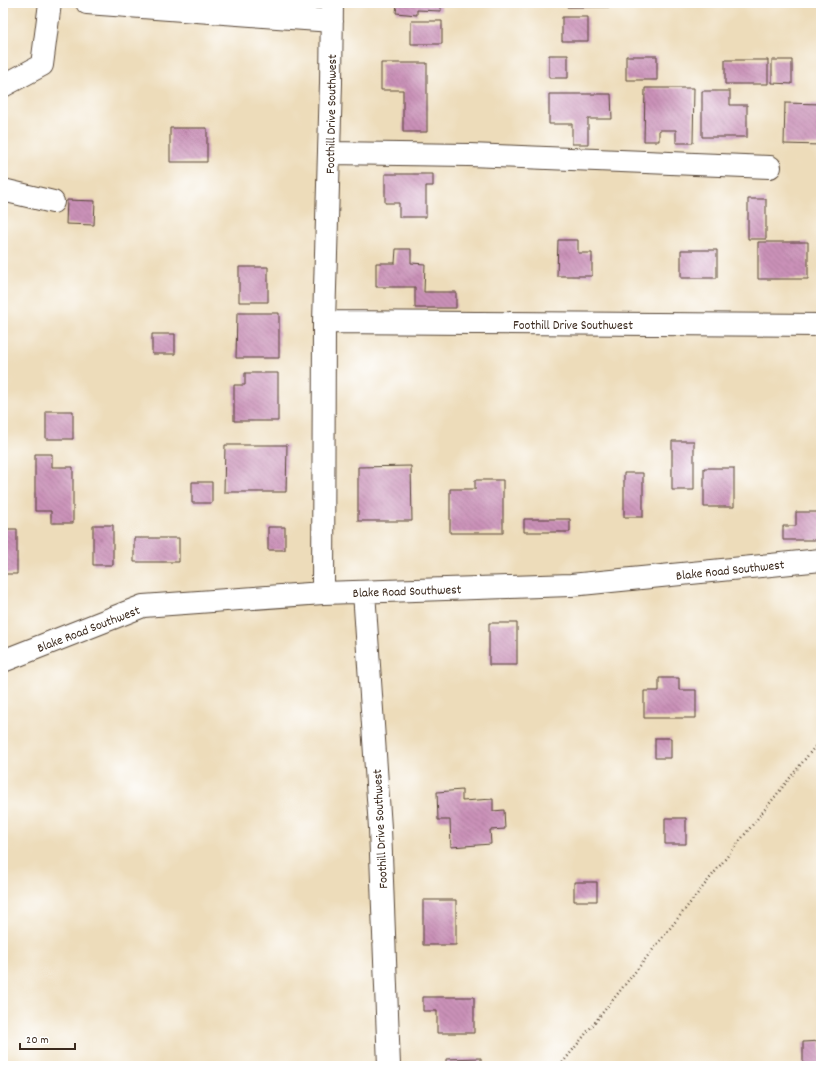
<svg xmlns="http://www.w3.org/2000/svg" width="824" height="1069" viewBox="0 0 824 1069" font-family="Dekko,sans-serif">
<defs>
<pattern id="building-back-hatch" width="6" height="6" patternUnits="userSpaceOnUse"><rect width="6" height="6" fill="#ca91b8"/><path d="M-1 5l2 2M0 0l6 6M5-1l2 2" fill="none" stroke="#a57795"/></pattern>
</defs>
<rect width="100%" height="100%" fill="#fff"/>
<filter id="ink" filterUnits="userSpaceOnUse"><feTurbulence type="fractalNoise" baseFrequency=".025" numOctaves="2"/><feDisplacementMap in="SourceGraphic" scale="8" xChannelSelector="R" yChannelSelector="G"/><feConvolveMatrix kernelMatrix="1 2 1 2 8 2 1 2 1" color-interpolation-filters="sRGB"/></filter>
<filter id="wash" filterUnits="userSpaceOnUse"><feTurbulence type="fractalNoise" baseFrequency=".012" numOctaves="4" result="noise"/><feDisplacementMap in="SourceGraphic" scale="16" xChannelSelector="R" yChannelSelector="G"/><feGaussianBlur stdDeviation="0.9" result="paint"/><feColorMatrix in="noise" values="0 0 0 0 0 0 0 0 0 0 0 0 0 0 0 0 0 1.4 0 .05"/><feComposite in="paint" operator="in"/></filter>
<g filter="url(#wash)">
<rect width="100%" height="100%" fill="#eddcba"/>
<g id="blocks">
<path fill="url(#building-back-hatch)" d="M397,3H441V11L417,10V15L396,13Z
M567,3H610V7H567Z
M562,17H588V41H562Z
M411,21H442V44H411Z
M549,55H568V78H549Z
M626,56H657V80H626Z
M725,60H768V84H725Z
M772,60H792V84L772,83Z
M381,63H427V132H403V90H381Z
M645,88H694L693,143H676V130H659V141H644Z
M702,91H730V105H747V137H702Z
M549,94H611L612,119H588V144H572V124H549Z
M785,103L821,104V145L784,144Z
M170,128H207V162H170Z
M385,174H433V186H426V217H399V203H385Z
M748,199H766V239H748Z
M67,200L95,201L94,225L66,224Z
M558,240H578V253H592V276H557Z
M758,242H808V279H758Z
M396,249H411V263L425,264L424,292H456V308H415V287H376V263H395Z
M681,250H717V278H681Z
M239,267H268V302H239Z
M237,313H279V358H236Z
M152,334H175V354H152Z
M245,373H278V421H234V385H245Z
M46,411H73V439H46Z
M672,441H694V490H672Z
M225,445H287L286,492H224Z
M35,454H52V467H73V523H51V511H35Z
M411,466L412,521H358V467Z
M704,468H734V507H704Z
M624,473H643V517H624Z
M475,480H503V533H450V489H475Z
M192,482H212V503H192Z
M796,512H821V540H783V526H796Z
M524,519H570V532H524Z
M93,525H113V565H93Z
M268,527H285V550H268Z
M3,529H17V574H3Z
M134,538H179V562H134Z
M489,623H517V665H489Z
M659,678H679V690H696V718H644V691H659Z
M655,738H671V758H655Z
M462,790V801L493,799V811L504,810L505,829L490,830L491,844L451,847L450,820H438L437,792Z
M665,818H686V844H665Z
M574,882H597V901H574Z
M423,900H456V945H423Z
M423,997H474V1033H437V1011H423Z
M821,1041V1066H803V1042Z
M481,1058V1066H446V1059Z"/>
</g>
</g>
<g filter="url(#ink)">
<use href="#blocks" fill-opacity="0" stroke="#564535" stroke-width="1"/>
<g fill="none" stroke-linecap="round" stroke-linejoin="round">
<defs>
<path id="minor" d="M87,3L332,21
M3,86L42,65L50,3
M329,153L469,155L770,167
M3,190L53,202
M324,322L821,325
M364,592L380,828L389,1066
M323,593L324,322L331,83L332,3
M3,661L143,606L323,593L571,585L821,560"/>
</defs>
<use href="#minor" stroke="#564535" stroke-width="24"/>
<path stroke="#564535" stroke-width="2.5" stroke-dasharray="1 3" stroke-linecap="butt" d="M560,1066L821,739"/>
<use href="#minor" stroke="#fff" stroke-width="22"/>
</g>
</g>
<g text-anchor="middle" stroke-width="3" stroke-linejoin="round" paint-order="stroke">
<g font-size="13" fill="#3b2a1e" stroke="#fff">
<text transform="translate(330 114) rotate(-89)" y="5">Foothill Drive Southwest</text>
<text x="573" y="329">Foothill Drive Southwest</text>
<text transform="translate(730 569) rotate(-6)" y="5">Blake Road Southwest</text>
<text transform="translate(407 590) rotate(-2)" y="5">Blake Road Southwest</text>
<text transform="translate(88 628) rotate(-21)" y="5">Blake Road Southwest</text>
<text transform="translate(379 829) rotate(-93)" y="5">Foothill Drive Southwest</text>
</g>
</g>
<rect width="824" height="1069" fill="none" stroke="#fff" stroke-width="16"/>
<path d="M20 1043v6h55v-6" fill="none" stroke="#3b2a1e" stroke-width="2"/>
<text x="26" y="1043" font-size="12" fill="#3b2a1e" stroke="#ffffff" stroke-width="3" paint-order="stroke">20 m</text>
</svg>
